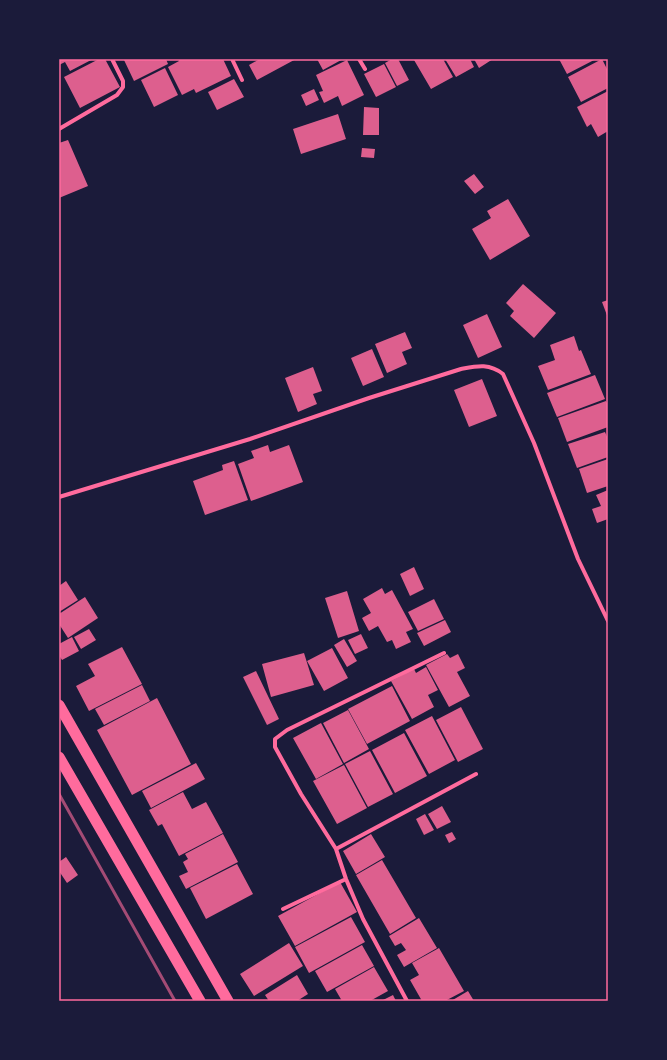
<svg xmlns="http://www.w3.org/2000/svg" width="667" height="1060" viewBox="0 0 667 1060" font-family="Signika,sans-serif">
<rect width="100%" height="100%" fill="#1b1b3a"/>
<path fill="#dd5f8e" d="M59,59H93L70,71L65,62L59,65Z
M99,59H105L120,87L80,108L64,77Z
M126,59H166L168,64L134,81L124,60Z
M178,59H223L231,76L196,93L194,89L182,95L168,67L179,61Z
M258,59H296L257,80L249,65L258,60Z
M317,59H343L323,70Z
M392,59H398L409,80L397,86L385,63Z
M415,59H443L453,77L431,89L414,60Z
M445,59H470L474,67L456,77Z
M474,59H493L479,68Z
M559,59H596L567,74Z
M602,59L608,71V88L581,102L568,77Z
M347,60L364,95L342,106L338,96L324,103L319,92L323,91L316,75Z
M384,64L396,87L376,97L364,74Z
M165,68L178,95L154,107L141,80Z
M234,79L244,97L217,110L208,92Z
M314,89L319,100L306,106L301,95Z
M608,91V131L598,137L591,124L587,127L577,107Z
M364,107L379,108V135H363Z
M338,114L346,139L301,154L293,129Z
M68,140L88,186L59,198V143Z
M362,148L375,149L374,158L361,157Z
M474,174L484,187L475,194L464,181Z
M508,199L530,236L490,260L472,229L491,218L487,211Z
M523,284L556,313L534,338L510,316L514,311L506,303Z
M608,300V318L602,302Z
M487,314L502,347L478,358L463,325Z
M405,332L412,348L402,352L407,364L387,373L375,344Z
M574,336L579,351L581,350L591,374L548,390L538,366L555,360L550,345Z
M372,349L384,377L363,386L351,358Z
M313,367L322,391L313,394L317,404L298,412L285,378Z
M595,375L605,399L557,417L547,393Z
M482,379L497,416L469,427L454,390Z
M606,401L608,405V427L567,442L558,418Z
M605,432L608,439V457L577,468L568,444Z
M268,445L270,452L289,445L303,482L251,501L238,464L254,458L251,451Z
M608,459V486L587,493L579,469Z
M234,461L248,500L205,515L193,481L223,470L222,465Z
M608,490V519L597,523L592,509L601,506L596,495Z
M414,567L424,589L410,596L400,574Z
M66,581L78,600L59,612V586Z
M382,588L385,594L392,590L413,629L406,632L411,642L396,649L392,640L387,642L378,626L369,631L362,618L371,613L363,599Z
M347,591L359,631L338,638L325,598Z
M85,597L98,618L68,638L59,624V614Z
M434,599L444,619L418,631L408,612Z
M445,620L451,632L424,646L417,633Z
M89,629L96,640L81,649L74,637Z
M361,634L368,648L355,654L348,640Z
M72,637L79,651L62,660L59,655V644Z
M344,639L357,661L347,667L334,645Z
M122,647L142,684L89,711L76,686L95,676L88,664Z
M332,648L348,678L324,691L307,661Z
M304,653L314,685L271,697L262,664Z
M447,654L450,658L458,654L465,668L457,672L470,696L449,707L426,665Z
M426,667L438,690L428,695L434,707L412,719L391,681L414,669L416,673Z
M256,671L279,719L267,725L243,677Z
M142,685L150,701L104,725L95,709Z
M392,686L410,721L367,744L348,709Z
M157,698L191,764L132,795L97,730Z
M461,707L483,749L458,762L436,720Z
M348,710L369,749L344,763L323,723Z
M432,716L455,760L429,774L405,730Z
M321,723L343,764L316,779L293,738Z
M404,733L427,776L395,793L372,750Z
M370,751L393,794L368,807L345,764Z
M196,763L205,779L151,808L142,791Z
M344,765L367,808L337,824L313,781Z
M183,792L192,809L206,802L223,833L179,856L162,824L158,826L149,810Z
M442,806L451,822L437,829L428,814Z
M425,814L434,830L424,835L416,819Z
M452,832L456,839L449,843L445,835Z
M223,834L238,862L186,889L179,876L188,872L183,862L188,859L185,854Z
M371,834L385,857L356,874L343,851Z
M66,857L78,875L67,883L59,871V862Z
M382,860L416,918L390,934L356,875Z
M237,864L253,894L206,919L190,888Z
M340,882L357,912L295,946L278,916Z
M351,917L365,942L309,973L295,947Z
M419,918L437,948L404,967L397,955L406,950L401,943L395,946L389,936Z
M289,943L303,966L254,996L240,974Z
M362,945L374,966L327,992L315,971Z
M439,948L464,991L445,1001H422L410,980L419,975L412,963Z
M374,967L388,991L370,1001H342L335,989Z
M297,975L308,994L297,1001H269L265,995Z
M468,991L474,1001H451Z
M393,995L396,1001H381Z"/>
<g fill="none" stroke-linecap="round" stroke-linejoin="round">
<path stroke="#ff6b9d" stroke-width="4" d="M232,59L242,80
M359,59L365,69
M59,129L117,95L123,87V81L112,59
M59,497L250,439L369,398L461,369C477,366 489,363 503,374L534,443L578,559L608,621
M444,653L287,730L275,739V747L301,794L336,849L476,774
M336,849L346,879L363,919L407,1001
M283,909L346,879"/>
<path stroke="#ff6b9d" stroke-width="11" d="M59,705L228,1001
M59,757L200,1001"/>
<path stroke="#a44b75" stroke-width="3" d="M59,794L175,1001"/>
</g>
<rect width="667" height="1060" fill="none" stroke="#1b1b3a" stroke-width="120"/>
<rect x="60" y="60" width="547" height="940" fill="none" stroke="#ff6b9d" stroke-width="1.5"/>
</svg>
